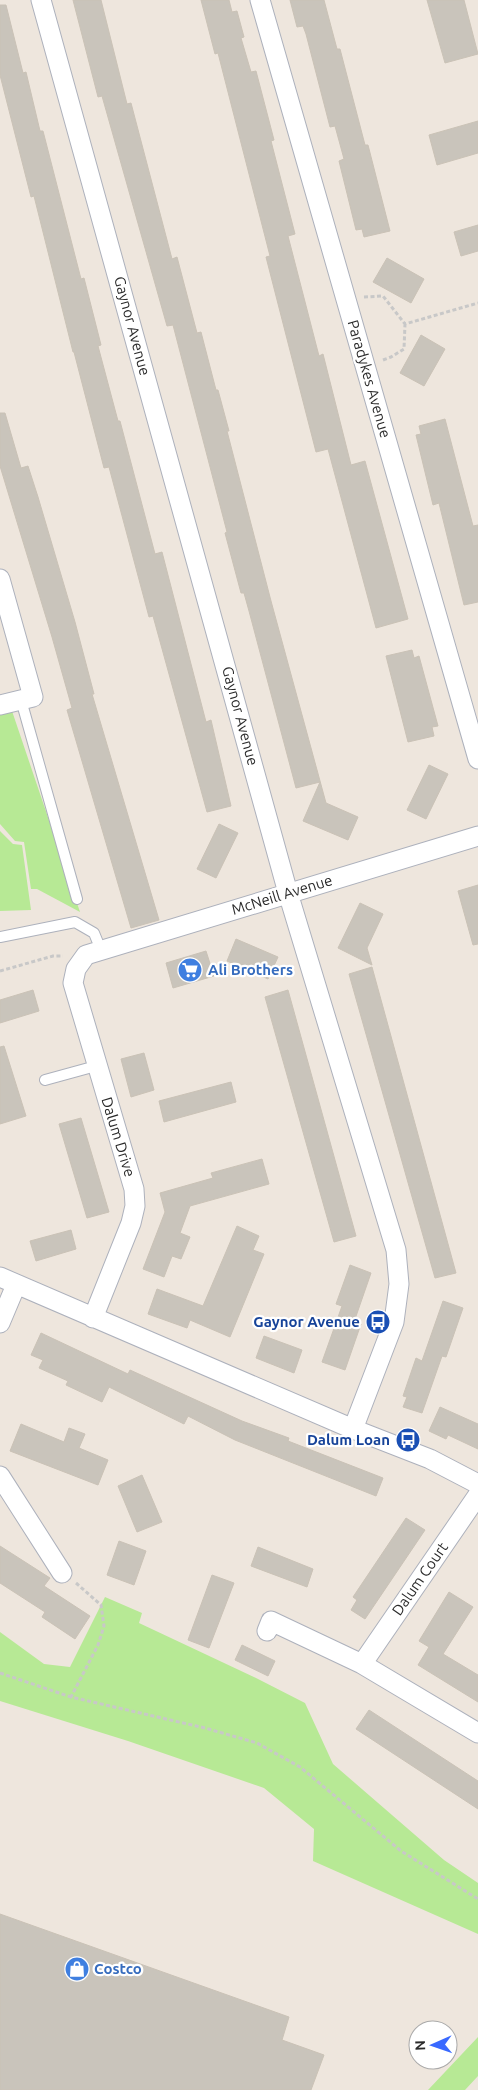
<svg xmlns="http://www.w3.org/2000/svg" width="478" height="2090" viewBox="0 0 478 2090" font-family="Ubuntu,sans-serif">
<rect width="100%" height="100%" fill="#eee6dd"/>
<path fill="#b7e995" d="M12,711L80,912L37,889H31L24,842L15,841L0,824V713Z
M0,831L13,844L22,845L31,910L0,911Z
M105,1597L142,1613L139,1623L258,1679L305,1703L333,1764L444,1860L478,1883V1934L313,1861L314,1829L264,1788L128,1741L0,1701V1632L44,1664L70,1667Z
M478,2037V2076L465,2090H428Z"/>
<path fill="#c9c4bb" stroke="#cac2b6" d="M73,0H101L127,104L131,103L172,259L177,257L197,333L201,332L216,390H218L229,431H227L271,601L326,803L358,817L348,840L303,821L320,782L296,788L249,611L244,593H241L225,533L227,532L173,325L167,326L102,96L98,97Z
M201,0H229L232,12L237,11L244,37L241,38L251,72L256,71L274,140L271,141L295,234L288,236L319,356L323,354L351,465L365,461L408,619L376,628L328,449L316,452L266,257L270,256L218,53L215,54Z
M290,0H324L337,49H340L365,145H368L390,231L364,237L362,229L356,230L339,161L344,159L335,126L330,127L306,34L303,26L297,27Z
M427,0H464L478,54L445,63Z
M0,5H6L23,73L26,72L40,131H43L81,279L84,278L101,345L98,346L118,421H120L155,554L162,552L206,722L211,720L231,806L207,812L153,616L149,617L109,467L104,468L74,352H73L34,196L31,197L0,75Z
M478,121V153L437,165L429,135Z
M478,225V251L461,256L454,232Z
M387,258L424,279L411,303L373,282Z
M421,335L445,349L424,386L400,373Z
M0,413H5L21,468L28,466L38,497L75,622L94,694H92L159,920L131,928L67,710L72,708L52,637L0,466Z
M445,419L473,526L478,525V602L464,605L439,503L433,505L416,435L421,434L419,426Z
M412,650L414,658L419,656L438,726L432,727L434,736L408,742L386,656Z
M429,765L448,774L426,819L407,810Z
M219,824L238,833L216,878L197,869Z
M478,885V944L473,945L458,891Z
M360,903L383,914L367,948L372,965L338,948Z
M236,939L278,957L268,979L227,961Z
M206,951L214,976L173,988L166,963Z
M372,967L456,1273L435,1278L349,974Z
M33,990L39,1011L0,1023V1000Z
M288,990L356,1236L334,1242L265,997Z
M4,1046L26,1116L0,1124V1047Z
M144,1053L154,1090L131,1097L121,1059Z
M231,1082L236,1102L164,1122L159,1101Z
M81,1118L109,1212L87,1218L59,1124Z
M262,1159L269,1184L190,1206L180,1233L190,1237L181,1259L172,1256L164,1277L143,1269L165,1212L160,1193L213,1178L211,1173Z
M237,1226L259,1236L253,1250L264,1254L230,1337L190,1320L187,1328L148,1314L157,1289L203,1306Z
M71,1230L76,1249L36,1261L30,1241Z
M350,1265L371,1273L354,1322L361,1324L345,1370L322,1362L342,1306L336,1304Z
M443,1301L463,1308L446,1357L442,1356L422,1413L403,1407L407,1397L403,1396L416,1358L422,1361Z
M41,1333L128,1374L130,1370L242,1421L289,1438L288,1441L383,1478L376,1496L235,1440L188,1416L184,1424L109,1387L102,1402L66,1385L68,1381L39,1368L43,1360L31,1355Z
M264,1336L302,1350L294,1373L256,1358Z
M440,1407L478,1424V1449L448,1435L446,1439L429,1431Z
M21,1424L64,1442L69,1428L85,1434L79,1448L108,1460L98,1485L10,1451Z
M142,1475L162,1522L137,1532L118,1486Z
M406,1518L425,1530L365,1619L351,1610L357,1600L353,1597Z
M119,1541L146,1551L134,1585L107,1575Z
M0,1546L50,1578L44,1586L90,1616L75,1639L42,1617L45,1612L0,1583Z
M258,1547L313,1569L307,1587L251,1566Z
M212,1575L234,1583L209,1648L188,1640Z
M449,1592L473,1607L443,1654L478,1675V1702L418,1665L429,1647L419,1641Z
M242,1645L275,1661L268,1676L235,1660Z
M369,1710L478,1781V1809L356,1729Z
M0,1914L289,2017L282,2040L324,2055L311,2090H0Z"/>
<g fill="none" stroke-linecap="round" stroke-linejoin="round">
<defs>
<path id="lane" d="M21,700L77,899
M0,937L75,922L94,933L101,950
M45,1080L96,1066"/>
<path id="street" d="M41,0L288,893L396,1250L399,1284L394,1322L353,1429
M260,0L478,759
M0,579L33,697L0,705
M0,1277L353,1429L430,1459L478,1484
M93,1318L131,1223L135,1206L134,1189L73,983L76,969L86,955L478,836
M0,1323L16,1285
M0,1476L62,1573
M267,1631L271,1621L362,1664L478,1733
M362,1664L478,1495"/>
</defs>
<use href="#lane" stroke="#adb1bc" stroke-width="12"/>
<use href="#street" stroke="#adb1bc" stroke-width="21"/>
<path stroke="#c8c8c8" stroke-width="3" stroke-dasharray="4 2.5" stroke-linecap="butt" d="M364,297L383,296L405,324L478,303
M383,360L391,357L404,349L405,324
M0,971L53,956H63
M76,1583L101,1605L104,1626L98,1645L71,1697L205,1728L257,1743L300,1767L401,1851L478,1899
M0,1673L71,1697"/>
<use href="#lane" stroke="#fff" stroke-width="10"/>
<use href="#street" stroke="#fff" stroke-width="19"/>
</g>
<defs>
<symbol id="supermarket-disc" viewBox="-11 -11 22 22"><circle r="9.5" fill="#3f7fe0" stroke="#fff"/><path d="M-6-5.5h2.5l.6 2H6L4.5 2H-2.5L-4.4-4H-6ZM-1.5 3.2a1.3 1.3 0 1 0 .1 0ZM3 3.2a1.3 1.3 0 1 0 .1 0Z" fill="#fff"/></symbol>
<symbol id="bus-disc" viewBox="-11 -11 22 22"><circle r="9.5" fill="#1a4fb4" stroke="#fff"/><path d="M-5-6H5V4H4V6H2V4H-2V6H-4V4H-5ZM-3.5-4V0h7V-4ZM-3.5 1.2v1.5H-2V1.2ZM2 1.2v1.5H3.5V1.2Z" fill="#fff"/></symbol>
<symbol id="shop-disc" viewBox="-11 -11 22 22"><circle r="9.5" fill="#3f7fe0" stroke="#fff"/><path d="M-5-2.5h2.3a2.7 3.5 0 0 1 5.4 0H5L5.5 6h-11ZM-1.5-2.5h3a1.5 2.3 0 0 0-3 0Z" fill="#fff"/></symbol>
</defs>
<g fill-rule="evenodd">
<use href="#supermarket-disc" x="176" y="956" width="28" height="28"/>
<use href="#bus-disc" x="364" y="1308" width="28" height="28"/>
<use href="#bus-disc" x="394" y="1426" width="28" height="28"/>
<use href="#shop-disc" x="63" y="1955" width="28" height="28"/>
</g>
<g text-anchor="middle" stroke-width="4.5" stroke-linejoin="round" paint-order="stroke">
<g font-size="15" fill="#2b2b2b" stroke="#fff">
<text transform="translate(132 326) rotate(75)" y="5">Gaynor Avenue</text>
<text transform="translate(369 379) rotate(74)" y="5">Paradykes Avenue</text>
<text transform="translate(240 716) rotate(75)" y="5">Gaynor Avenue</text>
<text transform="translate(282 895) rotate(-17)" y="5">McNeill Avenue</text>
<text transform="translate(118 1137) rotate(73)" y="5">Dalum Drive</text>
<text transform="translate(420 1579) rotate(-55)" y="5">Dalum Court</text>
</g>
<g font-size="15" font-weight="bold" fill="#366cbe" stroke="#fff" text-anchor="start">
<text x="208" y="975">Ali Brothers</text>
<text x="94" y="1974">Costco</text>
</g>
<g font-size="15" font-weight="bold" fill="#164399" stroke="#fff" text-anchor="end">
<text x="360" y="1327">Gaynor Avenue</text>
<text x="390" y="1445">Dalum Loan</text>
</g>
</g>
<g transform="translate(433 2045) rotate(268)"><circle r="24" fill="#ffffff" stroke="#aaaaaa"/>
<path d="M0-4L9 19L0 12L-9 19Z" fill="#3969ff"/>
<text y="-8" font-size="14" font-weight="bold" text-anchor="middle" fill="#2b2b2b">N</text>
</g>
</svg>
